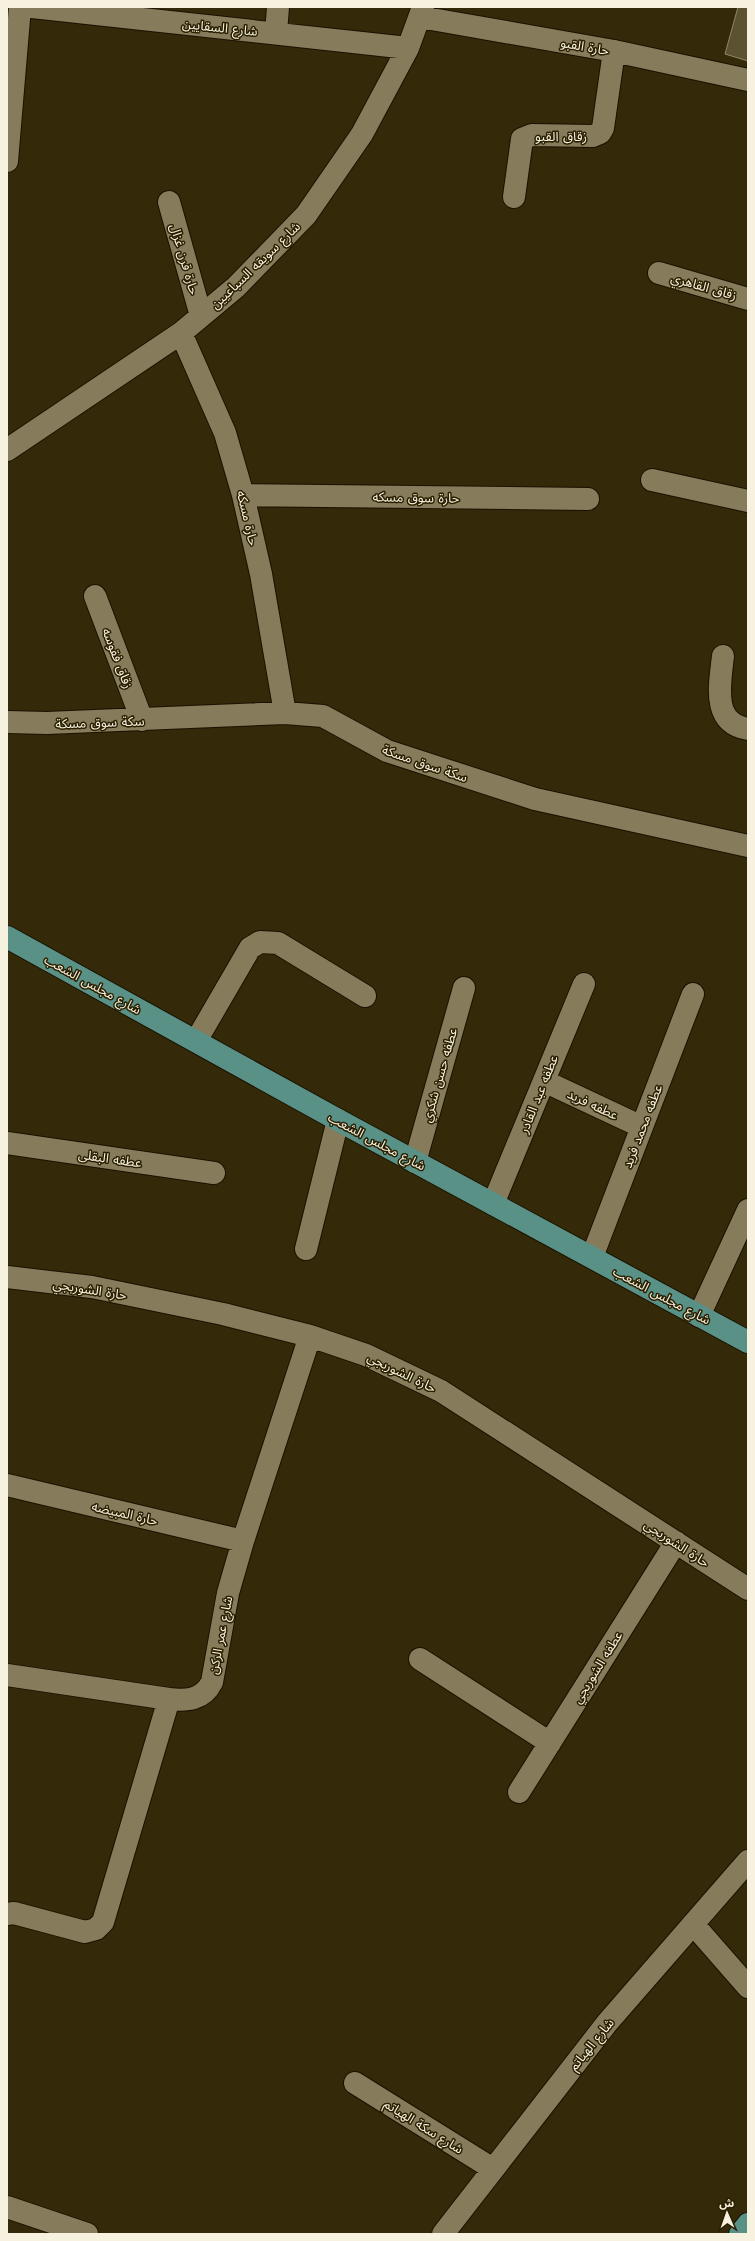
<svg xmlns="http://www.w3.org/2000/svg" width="755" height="2241" viewBox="0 0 755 2241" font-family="'Work Sans','Noto Sans Arabic',sans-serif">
<rect width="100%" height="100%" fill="#342909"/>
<path fill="#5c5131" stroke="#928665" d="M738,7H748V61L725,54Z"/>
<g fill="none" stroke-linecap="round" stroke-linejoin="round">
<defs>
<path id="minor" d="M32,7L408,48
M420,17L614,51L748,80
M276,33L278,7
M7,161L20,7
M514,197L522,139L532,135L593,136L600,133L603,128L614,51
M169,202L201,316
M659,273L748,299
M181,333L225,433L243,495L261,574L285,713
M7,450L181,333L236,287L306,215L362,134L408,48L423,7
M652,480L748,501
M243,495L588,499
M95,596L142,720
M723,656C720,684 711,723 748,729
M7,722L47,723L285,713L323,716L387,751L535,799L748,846
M196,1041L250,948L260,942L278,943L365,996
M544,1081L642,1127
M7,1143L214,1173
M415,1162L464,988
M493,1204L584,984
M306,1249L338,1120
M592,1257L693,994
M7,1277L92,1287L223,1314L310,1336L366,1355L441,1391L748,1589
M699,1316L748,1210
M7,1485L243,1541
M420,1659L550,1743
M7,1675L169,1699
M519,1792L676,1542
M7,1914L14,1913L85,1932L96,1929L103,1922L169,1699C187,1701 203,1700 212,1682L228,1593L243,1541L310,1336
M693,1924L748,1987
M355,2083L493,2169
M7,2207L87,2234
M443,2234L607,2023L748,1861"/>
<path id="major" d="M7,937L338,1120L748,1342
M740,2234L748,2224"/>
</defs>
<use href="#minor" stroke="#1a1200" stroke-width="24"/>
<use href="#major" stroke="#1a1200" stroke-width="24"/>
<use href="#minor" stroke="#867b5a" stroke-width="22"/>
<use href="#major" stroke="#599187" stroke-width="22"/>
</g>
<g text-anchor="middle" stroke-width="3" stroke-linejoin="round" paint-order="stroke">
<g font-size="13" fill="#f7f1df" stroke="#2a2001">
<text transform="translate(220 27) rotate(6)" y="5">شارع السقايين</text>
<text transform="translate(585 46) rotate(10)" y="5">حارة القبو</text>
<text x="561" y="141">زقاق القبو</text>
<text transform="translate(185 259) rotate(74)" y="5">حارة قرن غزال</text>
<text transform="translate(255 265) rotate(-44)" y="5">شارع سويقه السباعيين</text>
<text transform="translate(704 286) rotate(16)" y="5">زقاق القاهري</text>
<text transform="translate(416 497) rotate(1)" y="5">حارة سوق مسكه</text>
<text transform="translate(248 518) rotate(77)" y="5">حارة مسكه</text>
<text transform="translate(118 658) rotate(69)" y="5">زقاق فقوسه</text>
<text transform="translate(100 722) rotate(-2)" y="5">سكة سوق مسكة</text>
<text transform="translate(425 763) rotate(19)" y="5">سكة سوق مسكة</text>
<text transform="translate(93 984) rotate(29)" y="5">شارع مجلس الشعب</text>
<text transform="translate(439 1075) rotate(-74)" y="5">عطفه حسن شكري</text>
<text transform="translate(538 1094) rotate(-68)" y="5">عطفه عبد القادر</text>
<text transform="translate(593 1104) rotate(25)" y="5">عطفه فريد</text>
<text transform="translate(642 1126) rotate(-69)" y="5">عطفه محمد فريد</text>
<text transform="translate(377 1141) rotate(28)" y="5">شارع مجلس الشعب</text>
<text transform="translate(110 1158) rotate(8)" y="5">عطفه البقلى</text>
<text transform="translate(90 1289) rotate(9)" y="5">حارة الشوربجي</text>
<text transform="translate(662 1295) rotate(28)" y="5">شارع مجلس الشعب</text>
<text transform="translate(402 1372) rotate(26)" y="5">حارة الشوربجي</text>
<text transform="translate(125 1513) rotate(13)" y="5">حارة المبيضه</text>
<text transform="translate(677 1543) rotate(33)" y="5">حارة الشوربجي</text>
<text transform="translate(220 1635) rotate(-79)" y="5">شارع عمر الركن</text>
<text transform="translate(597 1667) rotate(-58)" y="5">عطفه الشوربجي</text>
<text transform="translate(591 2044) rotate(-51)" y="5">شارع الهياتم</text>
<text transform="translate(424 2126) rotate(32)" y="5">شارع سكة الهياتم</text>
</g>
</g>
<rect width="755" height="2241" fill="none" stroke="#f7f1df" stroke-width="16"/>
<g transform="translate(727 2213) rotate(358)" stroke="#2a2001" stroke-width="3" paint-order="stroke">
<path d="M0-3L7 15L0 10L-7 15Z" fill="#f7f1df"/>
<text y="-6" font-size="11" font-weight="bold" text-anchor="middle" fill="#f7f1df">ش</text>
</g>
</svg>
